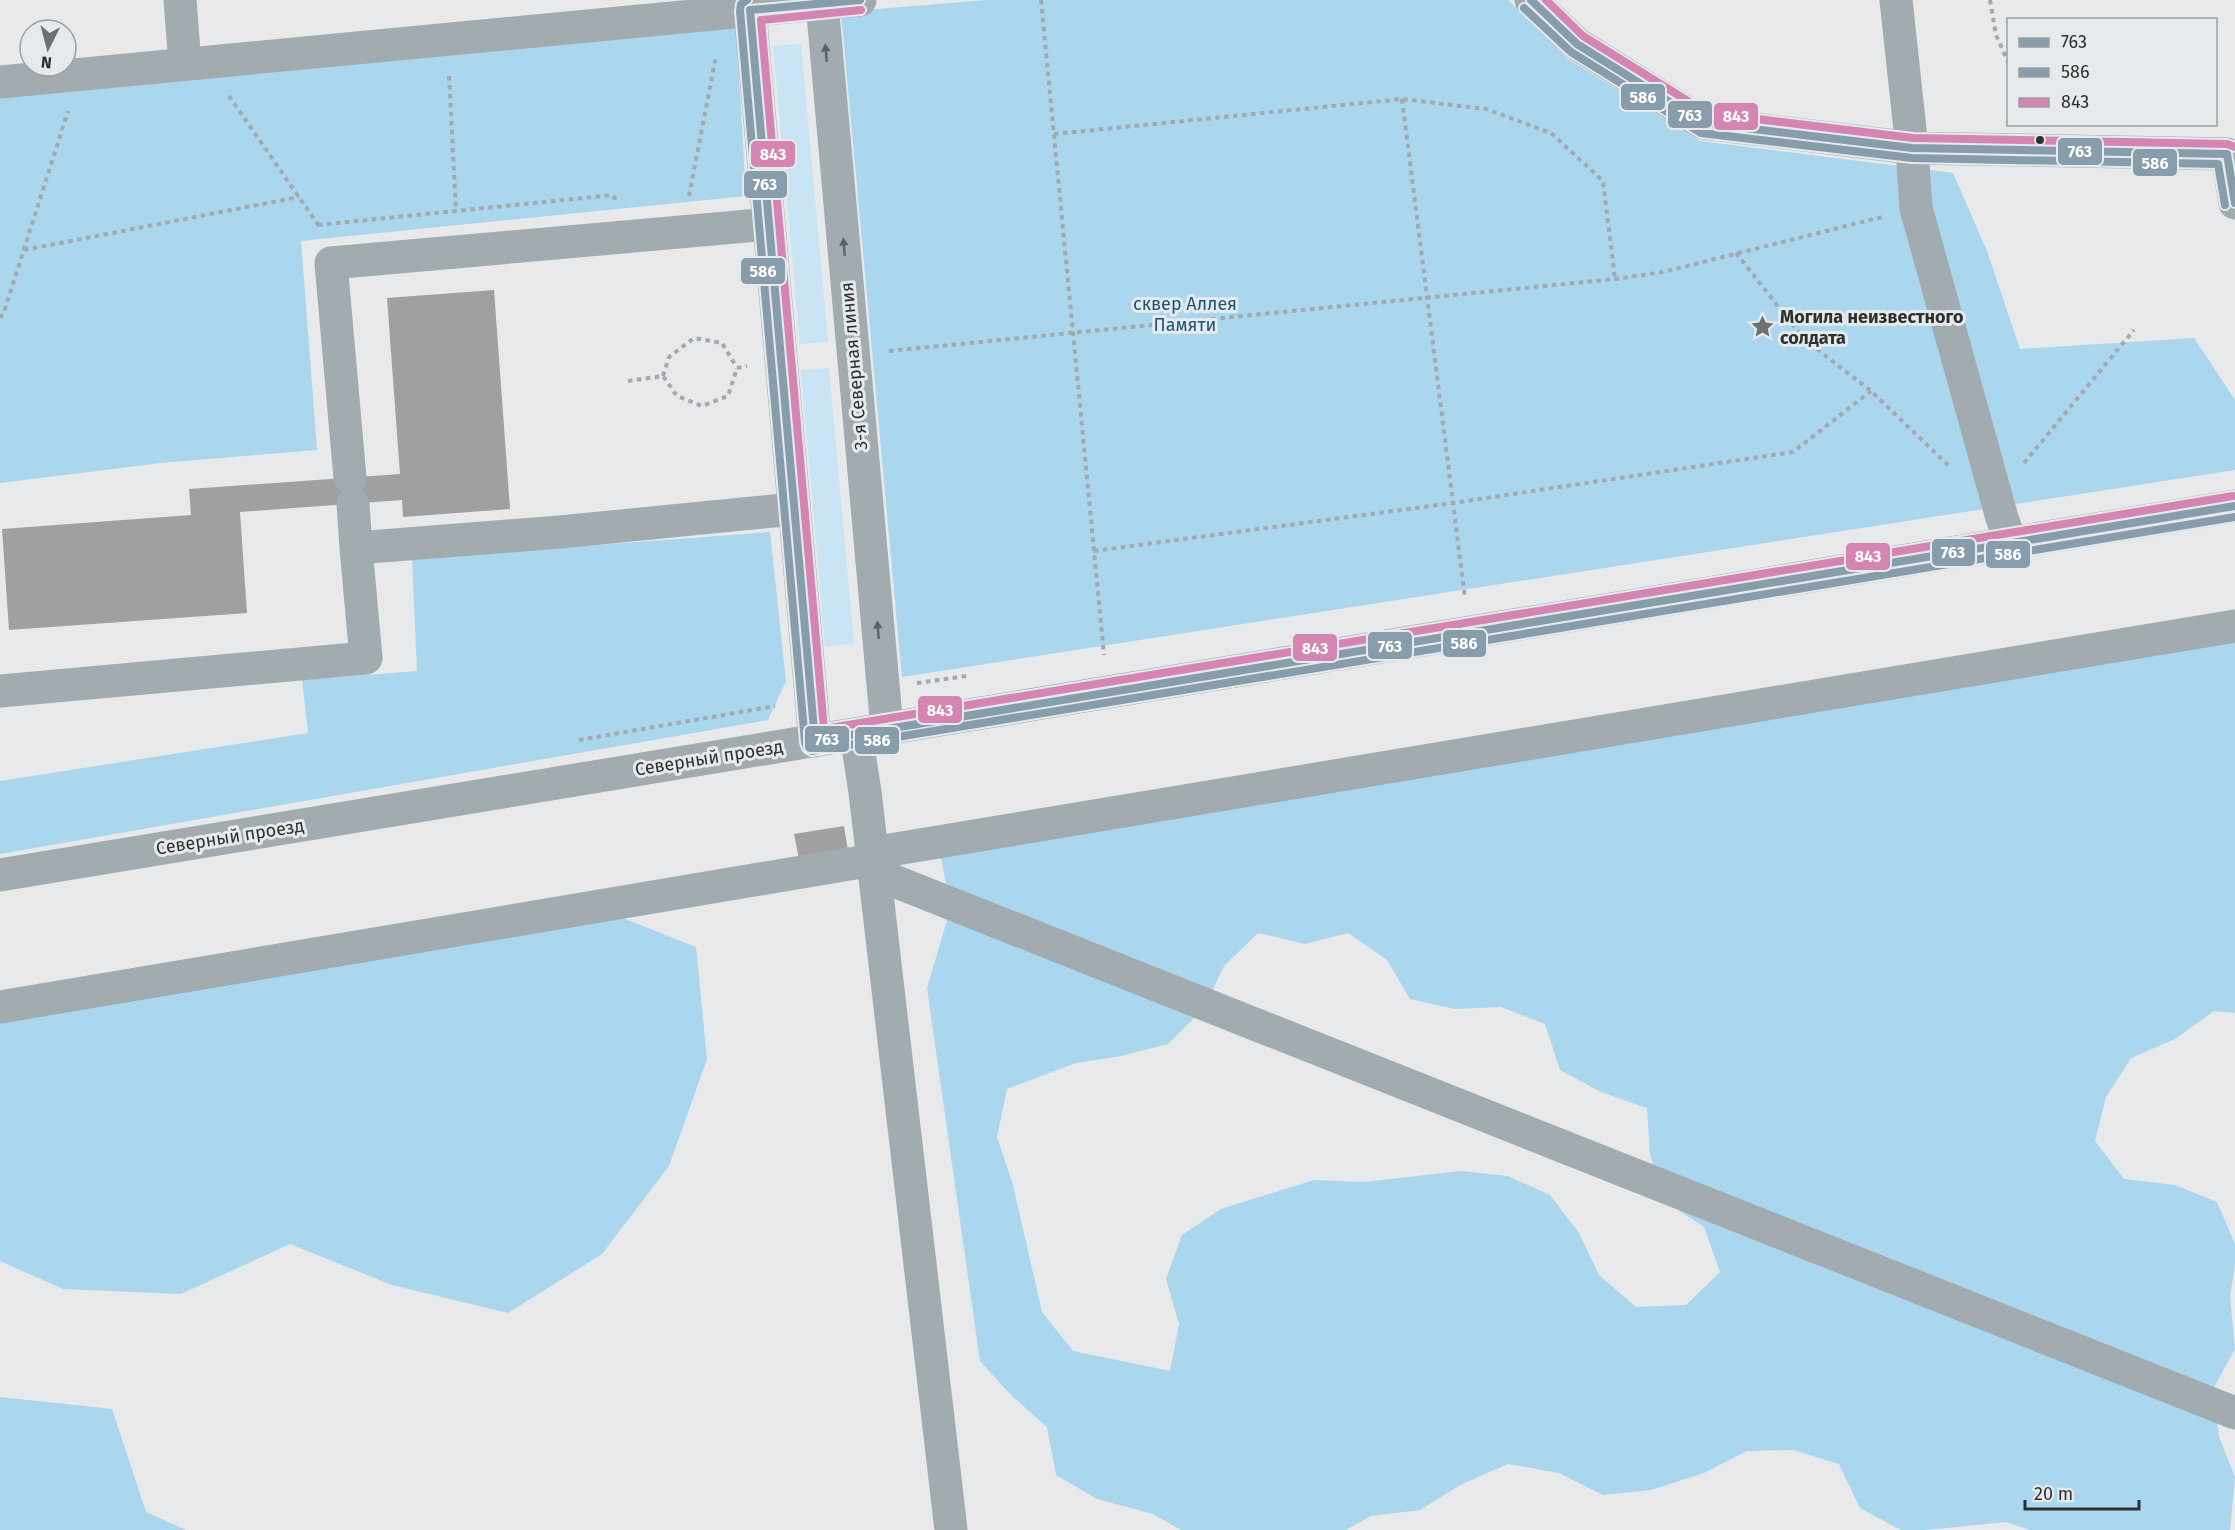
<svg xmlns="http://www.w3.org/2000/svg" width="2235" height="1530" viewBox="0 0 2235 1530" font-family="'Fira Sans',sans-serif">
<rect width="100%" height="100%" fill="#e7e9eb"/>
<path fill="#c8e4f5" d="M801,44L828,342L800,344L773,46Z
M829,368L854,644L825,646L801,370Z"/>
<path fill="#aad6ee" fill-rule="evenodd" d="M986,0H1508L1568,59L1700,141L1953,173L1987,251L2020,349L2194,338L2235,400V470L902,677L841,12Z
M736,22L746,196L301,241L317,450L161,463L0,483V92Z
M770,532L786,681L768,720L0,854V781L308,733L302,680L417,671L412,559Z
M2235,641V1013L2214,1011L2175,1039L2131,1058L2106,1097L2095,1141L2124,1179L2175,1185L2217,1202L2235,1244V1264L2230,1297L2235,1349L2213,1389L2219,1437L2235,1477L2230,1530H2030L2006,1522L1926,1530H1901L1860,1508L1839,1464L1793,1450L1747,1451L1704,1473L1651,1490L1603,1495L1559,1473L1508,1464L1462,1484L1420,1510L1371,1516L1346,1530H1181L1153,1514L1097,1499L1056,1475L1047,1427L1012,1396L980,1361L927,988L951,907L941,858ZM1258,933L1305,944L1348,933L1387,960L1410,999L1455,1009L1501,1007L1545,1024L1560,1070L1601,1092L1647,1108L1650,1154L1663,1200L1704,1227L1720,1272L1686,1305L1636,1307L1599,1275L1579,1233L1550,1195L1508,1176L1461,1171L1364,1182L1314,1180L1221,1209L1182,1235L1166,1279L1179,1324L1170,1371L1073,1351L1042,1312L1013,1185L997,1137L1007,1089L1076,1063L1121,1056L1168,1044L1204,1008L1224,966Z
M615,915L696,947L707,1059L669,1166L602,1254L508,1313L392,1285L290,1244L181,1294L63,1289L0,1261V1022Z
M0,1397L112,1409L146,1512L186,1530H0Z"/>
<path fill="#9fa0a2" d="M494,290L510,509L403,517L402,500L240,512L247,613L9,630L2,529L191,515L189,489L400,474L387,298Z
M844,826L849,857L800,864L794,834Z"/>
<g fill="none" stroke-linecap="round" stroke-linejoin="round">
<path stroke="#a4a9ad" stroke-width="4" stroke-dasharray="4.5 4.5" stroke-linecap="butt" d="M1041,0L1104,655
M1990,0L1996,35L2008,62
M449,76L456,210
M229,96L319,226
M1402,99L1465,598
M1054,134L1402,99L1486,109L1551,133L1603,181L1615,279
M689,196L716,56
M318,225L612,195L618,202
M24,250L299,197
M1736,253L1804,339L1871,391L1950,467
M0,318L4,312L68,111
M889,351L1615,279L1663,272L1882,217
M663,376L669,357L694,338L722,343L737,368
M628,381L663,376L677,396L702,406L728,396L737,368L747,366
M2024,463L2134,330
M1094,551L1453,503L1793,452L1871,391
M917,683L966,676
M579,740L775,706"/>
<path stroke="#a2abb0" stroke-width="33" d="M180,0L185,64
M1531,0L1577,44L1703,123L1912,148L2227,154L2235,203
M1896,0L1912,148L1916,208L2002,518L2011,543
M822,3L887,729
M750,10L815,741
M0,82L860,0
M350,478L331,263L769,224
M353,504L356,548
M0,691L366,658L356,548L560,532L794,509
M856,734L865,792L951,1530
M872,853L2235,626
M874,873L2235,1413
M0,875L2235,506
M0,1007L873,860"/>
<defs>
<path id="bus-1" d="M860,0L750,10L815,741L2235,506
M1531,0L1577,44L1703,123L1912,148L2227,154L2235,203"/>
<path id="bus-2" d="M747,0L741,4L740,11L805,742L807,748L812,751L2235,517
M1524,8L1571,52L1701,133L1912,158L2218,164L2225,205"/>
<path id="bus-3" d="M1546,0L1583,36L1707,113L1913,138L2227,144L2235,147
M861,10L761,20L824,729L2233,496"/>
</defs>
<use href="#bus-1" stroke="#e6eaec" stroke-width="12"/>
<use href="#bus-2" stroke="#e6eaec" stroke-width="12"/>
<use href="#bus-3" stroke="#e6eaec" stroke-width="12"/>
<use href="#bus-1" stroke="#879dac" stroke-width="8"/>
<use href="#bus-2" stroke="#879dac" stroke-width="8"/>
<use href="#bus-3" stroke="#d585b2" stroke-width="8"/>
</g>
<defs><path id="oneway-solid" d="M-6-.8H1V-3.2L6.5 0L1 3.2V.8H-6Z" transform="scale(1.5)"/></defs>
<g fill="#5c6163">
<use href="#oneway-solid" transform="translate(826 53) rotate(-95)"/>
<use href="#oneway-solid" transform="translate(844 247) rotate(-95)"/>
<use href="#oneway-solid" transform="translate(878 630) rotate(-95)"/>
</g>
<defs>
<symbol id="sight-bare" viewBox="-9 -9 18 18"><path d="M0-6L1.8-2.2L6-1.7L2.9 1.2L3.7 5.4L0 3.3L-3.7 5.4L-2.9 1.2L-6-1.7L-1.8-2.2Z" fill="#6f7171" stroke="#e6eaec" stroke-width="2.5" paint-order="stroke"/></symbol>
</defs>
<g fill-rule="evenodd">
<use href="#sight-bare" x="1746" y="310" width="33" height="33"/>
</g>
<circle fill="#2e3030" stroke="#e6eaec" stroke-width="2" cx="2040" cy="140" r="5"/>
<g text-anchor="middle" stroke-width="6" stroke-linejoin="round" paint-order="stroke">
<g font-size="18" fill="#185572" stroke="#e6eaec">
<text x="1185" y="310">сквер Аллея<tspan x="1185" dy="21">Памяти</tspan></text>
</g>
<g font-size="18" font-weight="bold" fill="#2e3030" stroke="#e6eaec" text-anchor="start">
<text x="1780" y="323">Могила неизвестного<tspan x="1780" dy="21">солдата</tspan></text>
</g>
<g font-size="18" fill="#2e3030" stroke="#e6eaec">
<text transform="translate(854 366) rotate(-95)" y="6">3-я Северная линия</text>
<text transform="translate(709 758) rotate(-9)" y="6">Северный проезд</text>
<text transform="translate(230 837) rotate(-9)" y="6">Северный проезд</text>
</g>
</g>
<g stroke="#e6eaec" stroke-width="2">
<rect x="1620" y="83" width="46" height="28" rx="6" fill="#879dac"/>
<rect x="1667" y="100" width="46" height="29" rx="6" fill="#879dac"/>
<rect x="1713" y="102" width="46" height="29" rx="6" fill="#d585b2"/>
<rect x="2057" y="137" width="46" height="29" rx="6" fill="#879dac"/>
<rect x="750" y="140" width="46" height="28" rx="6" fill="#d585b2"/>
<rect x="2132" y="148" width="46" height="29" rx="6" fill="#879dac"/>
<rect x="743" y="170" width="45" height="29" rx="6" fill="#879dac"/>
<rect x="740" y="257" width="46" height="28" rx="6" fill="#879dac"/>
<rect x="1931" y="538" width="45" height="29" rx="6" fill="#879dac"/>
<rect x="1985" y="540" width="46" height="29" rx="6" fill="#879dac"/>
<rect x="1845" y="542" width="46" height="29" rx="6" fill="#d585b2"/>
<rect x="1442" y="629" width="45" height="29" rx="6" fill="#879dac"/>
<rect x="1367" y="631" width="46" height="29" rx="6" fill="#879dac"/>
<rect x="1292" y="633" width="46" height="29" rx="6" fill="#d585b2"/>
<rect x="917" y="695" width="46" height="29" rx="6" fill="#d585b2"/>
<rect x="804" y="725" width="46" height="28" rx="6" fill="#879dac"/>
<rect x="854" y="726" width="46" height="29" rx="6" fill="#879dac"/>
</g>
<g font-size="16" text-anchor="middle" font-weight="bold" fill="#fff">
<text x="1643" y="103">586</text>
<text x="1690" y="121">763</text>
<text x="1736" y="122">843</text>
<text x="2080" y="157">763</text>
<text x="773" y="160">843</text>
<text x="2155" y="169">586</text>
<text x="765" y="190">763</text>
<text x="763" y="277">586</text>
<text x="1953" y="558">763</text>
<text x="2008" y="560">586</text>
<text x="1868" y="562">843</text>
<text x="1464" y="649">586</text>
<text x="1390" y="652">763</text>
<text x="1315" y="654">843</text>
<text x="940" y="716">843</text>
<text x="827" y="745">763</text>
<text x="877" y="746">586</text>
</g>
<rect x="2007" y="18" width="210" height="108" fill="#e6eaec" stroke="#9ca0a1" stroke-width="1.5"/>
<rect x="2019" y="38" width="30" height="9" fill="#879dac" stroke="#9ca0a1" stroke-width="1.5"/>
<text x="2061" y="48" font-size="18" fill="#2e3030">763</text>
<rect x="2019" y="68" width="30" height="9" fill="#879dac" stroke="#9ca0a1" stroke-width="1.5"/>
<text x="2061" y="78" font-size="18" fill="#2e3030">586</text>
<rect x="2019" y="98" width="30" height="9" fill="#d585b2" stroke="#9ca0a1" stroke-width="1.5"/>
<text x="2061" y="108" font-size="18" fill="#2e3030">843</text>
<g transform="translate(48 48) rotate(186)"><circle r="28" fill="#e6eaec" stroke="#9ca0a1" stroke-width="1.5"/>
<path d="M0-4.5L10 22L0 15L-10 22Z" fill="#6f7171"/>
<text y="-9" font-size="16" font-weight="bold" text-anchor="middle" fill="#2e3030">N</text>
</g>
<path d="M2025 1500v9h114v-9" fill="none" stroke="#2e3030" stroke-width="3"/>
<text x="2034" y="1500" font-size="18" fill="#2e3030" stroke="#e6eaec" stroke-width="4.5" paint-order="stroke">20 m</text>
</svg>
